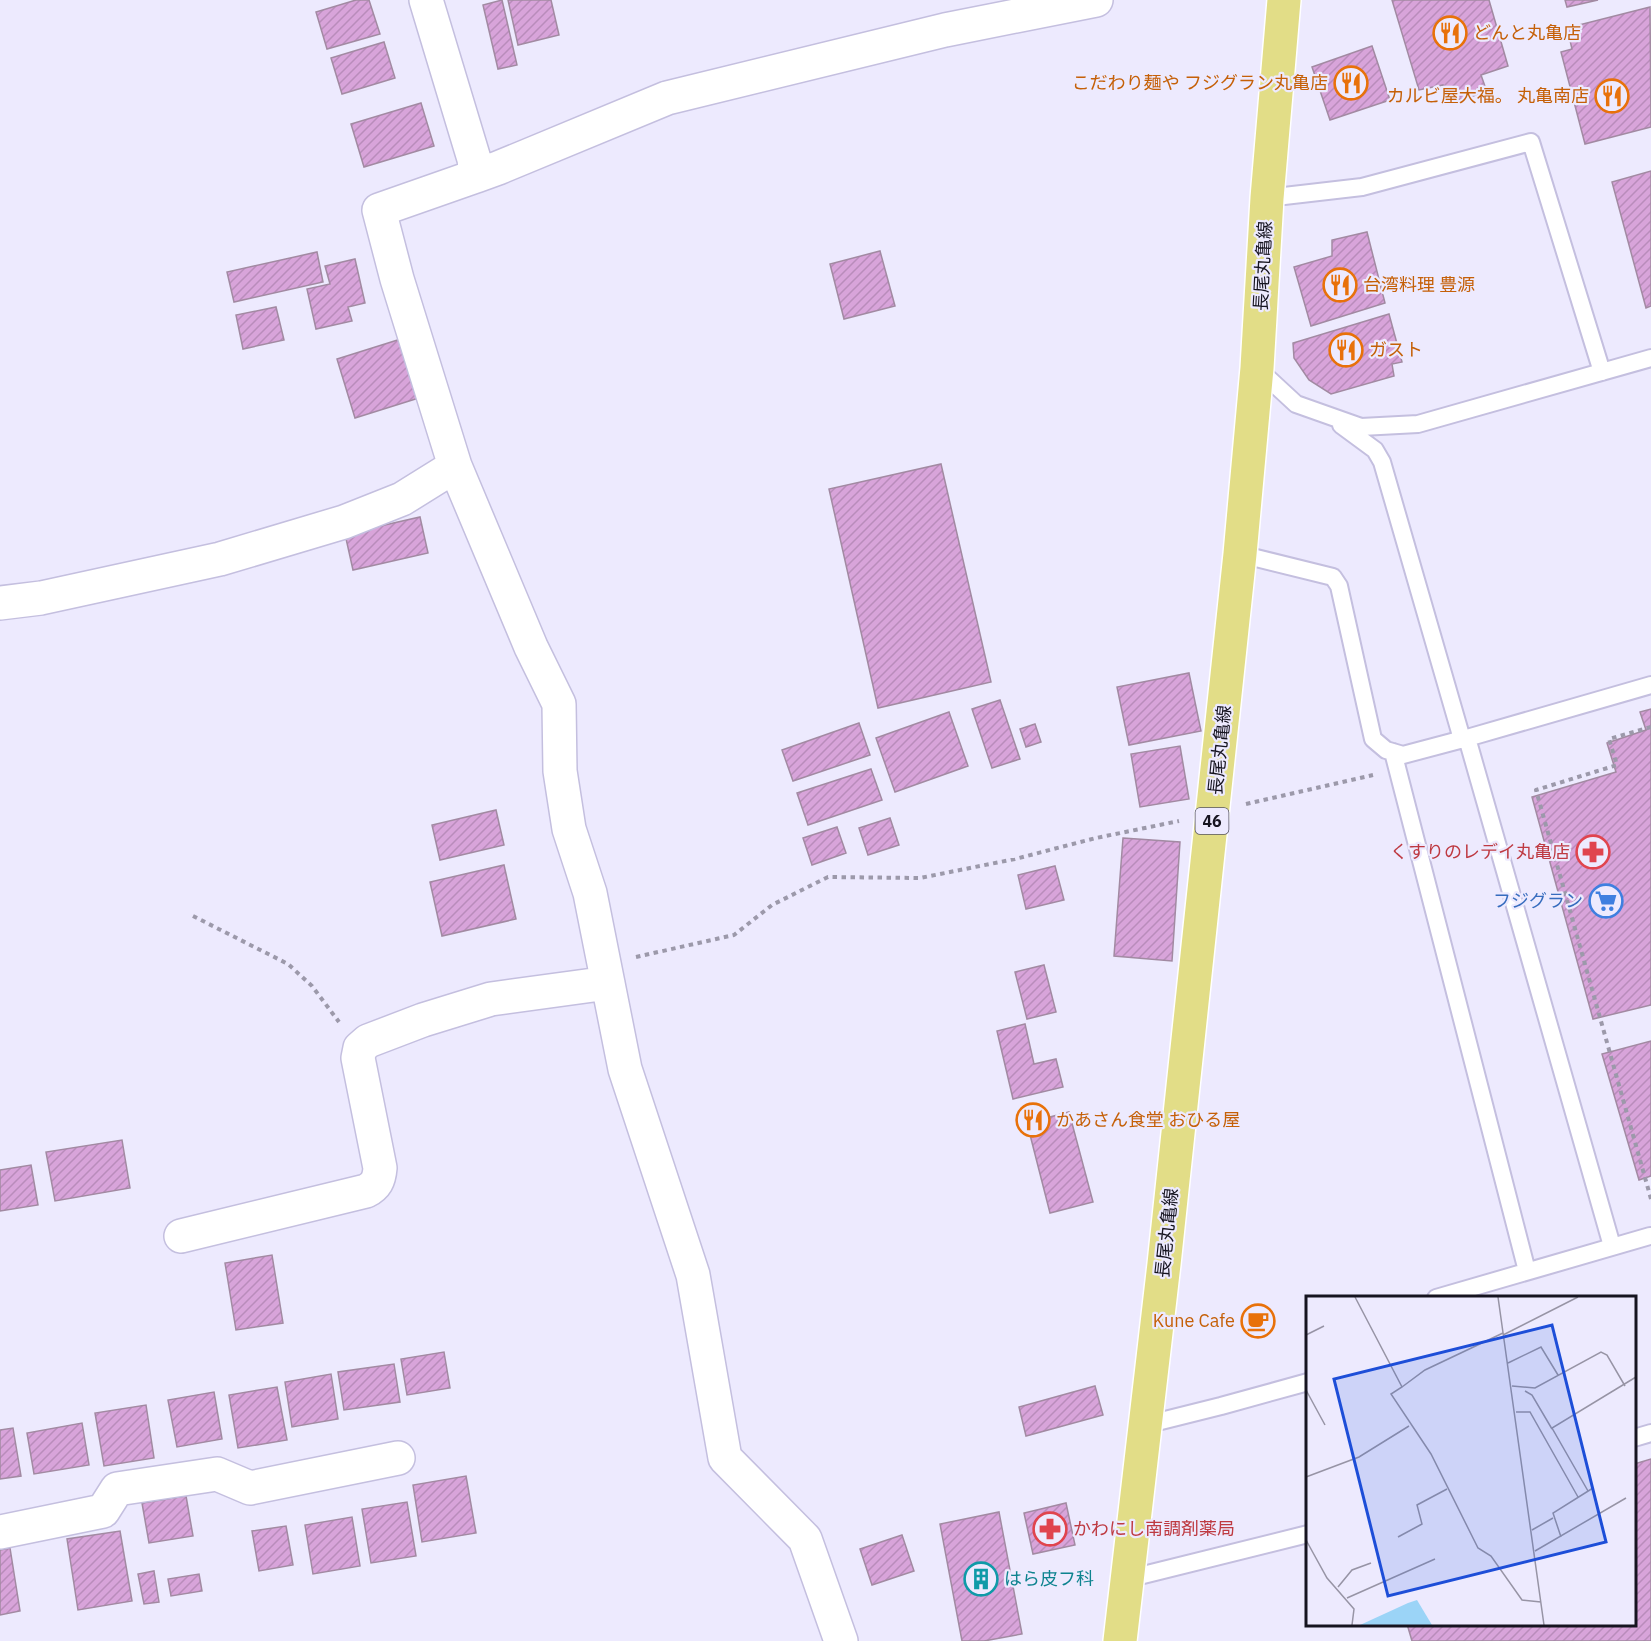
<svg xmlns="http://www.w3.org/2000/svg" width="1651" height="1641" viewBox="0 0 1651 1641" font-family="'IBM Plex Sans','Noto Sans JP',sans-serif">
<defs>
<pattern id="building-hatch" width="6" height="6" patternUnits="userSpaceOnUse" patternTransform="scale(1.5)"><rect width="6" height="6" fill="#d8a4da"/><path d="M-1 1l2-2M0 6l6-6M5 7l2-2" fill="none" stroke="#b98cbb"/></pattern>
</defs>
<rect width="100%" height="100%" fill="#edeafe"/>
<path fill="url(#building-hatch)" stroke="#a28aa2" stroke-width="1.5" d="M356,0H369L380,34L327,49L316,12Z
M502,0L517,65L498,69L483,5Z
M508,0H551L559,35L518,45Z
M1392,0H1489L1508,66L1481,75L1487,92L1448,103L1443,85L1419,90Z
M1565,0H1598L1567,7Z
M1650,7L1651,127L1585,144L1561,52L1572,49L1567,28Z
M384,42L395,78L342,94L331,58Z
M1372,46L1390,100L1330,120L1312,67Z
M421,103L434,146L364,167L351,124Z
M1651,171V306L1646,308L1612,182Z
M1367,232L1385,303L1311,326L1294,267L1332,256V240Z
M880,251L895,306L844,319L830,264Z
M317,252L323,282L234,302L227,272Z
M355,259L365,303L348,307L352,321L316,329L307,289L330,284L325,266Z
M276,307L284,340L243,349L236,315Z
M1389,314L1402,362L1392,364L1394,376L1331,394L1309,380L1294,358L1293,343Z
M404,338L422,397L355,418L337,359Z
M941,464L991,682L878,708L829,489Z
M420,517L428,553L353,570L345,534Z
M1189,673L1201,731L1129,745L1117,687Z
M1000,700L1020,759L992,768L972,709Z
M1651,709V1005L1593,1019L1532,797L1616,772L1607,743L1646,730L1640,712Z
M949,712L968,766L895,792L876,738Z
M859,723L870,755L793,781L782,750Z
M1035,724L1041,742L1026,747L1020,729Z
M1180,746L1189,799L1140,807L1131,754Z
M871,769L882,800L808,825L797,793Z
M496,810L504,845L440,860L432,825Z
M890,818L899,845L868,855L859,828Z
M837,827L846,853L812,865L803,838Z
M1123,838L1180,842L1172,961L1114,956Z
M504,865L516,919L442,936L430,882Z
M1055,866L1064,900L1026,909L1018,875Z
M1044,965L1056,1012L1027,1019L1015,972Z
M1025,1024L1034,1064L1056,1059L1063,1087L1013,1099L997,1031Z
M1651,1041V1176L1639,1180L1602,1054Z
M1069,1112L1093,1202L1050,1213L1027,1123Z
M122,1140L130,1188L55,1201L46,1152Z
M31,1165L38,1205L0,1211V1170Z
M272,1255L283,1323L236,1330L225,1263Z
M444,1352L450,1388L407,1395L401,1359Z
M394,1364L400,1402L344,1410L338,1372Z
M331,1374L338,1419L292,1427L285,1382Z
M1095,1386L1103,1415L1026,1436L1019,1407Z
M277,1387L287,1440L238,1448L229,1395Z
M214,1392L222,1439L177,1447L168,1400Z
M146,1405L154,1458L104,1466L95,1413Z
M82,1423L89,1465L34,1474L27,1433Z
M13,1428L21,1476L0,1479V1430Z
M1651,1459V1641H1412L1407,1624H1634V1464Z
M466,1476L476,1533L422,1542L413,1485Z
M186,1496L193,1536L149,1543L142,1503Z
M407,1502L416,1556L371,1563L362,1509Z
M1066,1503L1075,1545L1033,1554L1024,1513Z
M999,1512L1022,1634L984,1641H962L940,1524Z
M352,1517L360,1566L313,1574L305,1525Z
M286,1526L293,1565L259,1571L252,1531Z
M120,1531L132,1601L78,1610L67,1539Z
M902,1535L914,1571L872,1585L860,1549Z
M10,1548L20,1611L0,1615V1550Z
M154,1571L159,1602L144,1604L138,1574Z
M199,1574L202,1591L171,1596L168,1579Z"/>
<g fill="none" stroke-linecap="round" stroke-linejoin="round">
<defs>
<path id="lane" d="M1267,198L1362,187L1531,142L1602,372
M1257,368L1296,404L1361,427L1418,424L1651,358
M1341,425L1375,450L1382,462L1462,739
M1240,554L1333,577L1339,586L1373,739L1386,750L1403,755L1467,738
M1393,752L1527,1271
M1612,1246L1467,738L1651,685
M1436,1298L1650,1236
M1145,1425L1221,1406L1308,1382
M1634,1438L1651,1433
M1127,1579L1308,1534"/>
<path id="street" d="M426,0L474,159L476,176L379,210L397,279L455,466L531,647L559,704L560,771L569,829L590,893L625,1069L693,1275L725,1458L805,1539L841,1641
M476,176L498,168L667,98L945,30L1096,0
M0,603L41,598L220,559L344,522L402,499L455,466
M181,1236L366,1191C376,1186 379,1180 380,1168L358,1058L360,1048L368,1041L423,1020L491,999L608,983
M0,1532L103,1511L117,1489L217,1474L250,1488L398,1458"/>
<path id="primary" d="M1120,1641L1164,1264L1240,554L1257,368L1267,198L1284,0"/>
</defs>
<use href="#lane" stroke="#c4bfdf" stroke-width="20"/>
<use href="#street" stroke="#c4bfdf" stroke-width="36"/>
<use href="#primary" stroke="#fff" stroke-width="36"/>
<path stroke="#9c99aa" stroke-width="4" stroke-dasharray="4.5 4.5" stroke-linecap="butt" d="M1651,727L1609,739L1617,765L1536,790L1651,1199
M1246,804L1373,775
M193,916L288,964L312,986L339,1022
M636,957L734,935L772,905L828,877L920,878L1015,859L1096,838L1179,821"/>
<use href="#lane" stroke="#fff" stroke-width="16"/>
<use href="#street" stroke="#fff" stroke-width="33"/>
<use href="#primary" stroke="#e2dd87" stroke-width="33"/>
</g>
<defs>
<symbol id="restaurant-ring" viewBox="-11 -11 22 22"><circle r="9.5" fill="#edeafe" stroke="#e8710a" stroke-width="1.5"/><path d="M-5-6h1v4h1v-4h1v4h1v-4h1v5L-1.5 .5V6h-2V.5L-5-1ZM5-6V6H3V1.5H1.5Q1.5-4 5-6Z" fill="#e8710a"/></symbol>
<symbol id="pharmacy-ring" viewBox="-11 -11 22 22"><circle r="9.5" fill="#edeafe" stroke="#e0444e" stroke-width="1.5"/><path d="M-2-6h4v4h4v4h-4v4h-4v-4h-4v-4h4Z" fill="#e0444e"/></symbol>
<symbol id="supermarket-ring" viewBox="-11 -11 22 22"><circle r="9.5" fill="#edeafe" stroke="#3f7fe0" stroke-width="1.5"/><path d="M-6-5.5h2.5l.6 2H6L4.5 2H-2.5L-4.4-4H-6ZM-1.5 3.2a1.3 1.3 0 1 0 .1 0ZM3 3.2a1.3 1.3 0 1 0 .1 0Z" fill="#3f7fe0"/></symbol>
<symbol id="cafe-ring" viewBox="-11 -11 22 22"><circle r="9.5" fill="#edeafe" stroke="#e8710a" stroke-width="1.5"/><path d="M-5.5-4.5H6V0H3Q3 3.5 0 3.5H-2.5Q-5.5 3.5-5.5 0ZM3-3.2v2h1.7v-2ZM-6 4.5H4V6H-6Z" fill="#e8710a"/></symbol>
<symbol id="building-ring" viewBox="-11 -11 22 22"><circle r="9.5" fill="#edeafe" stroke="#0f9aa8" stroke-width="1.5"/><path d="M-4-6H4V6H1V3H-1V6H-4ZM-2.5-4.3h1.7v1.8h-1.7ZM.8-4.3h1.7v1.8H.8ZM-2.5-1h1.7V.8h-1.7ZM.8-1h1.7V.8H.8Z" fill="#0f9aa8"/></symbol>
</defs>
<g fill-rule="evenodd">
<use href="#restaurant-ring" x="1431" y="14" width="38" height="38"/>
<use href="#restaurant-ring" x="1332" y="64" width="38" height="38"/>
<use href="#restaurant-ring" x="1593" y="77" width="38" height="38"/>
<use href="#restaurant-ring" x="1321" y="266" width="38" height="38"/>
<use href="#restaurant-ring" x="1327" y="331" width="38" height="38"/>
<use href="#pharmacy-ring" x="1574" y="833" width="38" height="38"/>
<use href="#supermarket-ring" x="1587" y="882" width="38" height="38"/>
<use href="#restaurant-ring" x="1014" y="1101" width="38" height="38"/>
<use href="#cafe-ring" x="1239" y="1302" width="38" height="38"/>
<use href="#pharmacy-ring" x="1031" y="1510" width="38" height="38"/>
<use href="#building-ring" x="962" y="1560" width="38" height="38"/>
</g>
<g text-anchor="middle" stroke-width="4.5" stroke-linejoin="round" paint-order="stroke">
<rect fill="#edeafe" stroke="#565463" stroke-width="1.5" x="1195.5" y="808" width="33" height="26" rx="4.5"/>
<g font-size="16" font-weight="bold" fill="#161420">
<text x="1212" y="827">46</text>
</g>
<g font-size="18" fill="#c56008" stroke="#edeafe" text-anchor="start">
<text x="1473" y="39">どんと丸亀店</text>
<text x="1328" y="89" text-anchor="end">こだわり麺や フジグラン丸亀店</text>
<text x="1589" y="102" text-anchor="end">カルビ屋大福。 丸亀南店</text>
<text x="1363" y="291">台湾料理 豊源</text>
<text x="1369" y="356">ガスト</text>
<text x="1056" y="1126">かあさん食堂 おひる屋</text>
<text x="1235" y="1327" text-anchor="end">Kune Cafe</text>
</g>
<g font-size="18" fill="#161420" stroke="#edeafe">
<text transform="translate(1263 266) rotate(-87)" y="6">長尾丸亀線</text>
<text transform="translate(1220 750) rotate(-84)" y="6">長尾丸亀線</text>
<text transform="translate(1167 1233) rotate(-84)" y="6">長尾丸亀線</text>
</g>
<g font-size="18" fill="#be3a42" stroke="#edeafe" text-anchor="end">
<text x="1570" y="858">くすりのレデイ丸亀店</text>
<text x="1073" y="1535" text-anchor="start">かわにし南調剤薬局</text>
</g>
<g font-size="18" fill="#366cbe" stroke="#edeafe" text-anchor="end">
<text x="1583" y="907">フジグラン</text>
</g>
<g font-size="18" fill="#0d838f" stroke="#edeafe" text-anchor="start">
<text x="1004" y="1585">はら皮フ科</text>
</g>
</g>
<g transform="translate(1306 1296)">
<rect width="330" height="330" fill="#edeafe"/>
<path d="M111,304L126,329H54L102,307Z" fill="#9bd4f7"/>
<path fill="none" stroke="#9794a5" stroke-width="1.5" d="M49,1L96,91L85,98L125,158L172,252L185,260L216,304L235,306M192,1L238,329M0,39L18,30M197,39L272,1M202,67L235,51L252,79M206,90L229,92L295,56L301,59L319,90M96,91L119,74L197,37M0,94L19,129M219,95L226,99L246,133M210,116H224L272,201M0,181L53,161L103,130M282,195L246,132L330,81M226,234L247,222M92,241L116,228L111,209L141,193M255,241L247,217L287,192M0,244L21,282L48,313L46,329M229,255L320,202M32,291L46,274L65,267M41,302L129,263"/>
<path fill="#1d4ed8" fill-opacity="0.15" stroke="#1d4ed8" stroke-width="3" d="M246,29L300,246L82,300L28,83Z"/>
<rect width="330" height="330" fill="none" stroke="#161420" stroke-width="3"/>
</g>
</svg>
